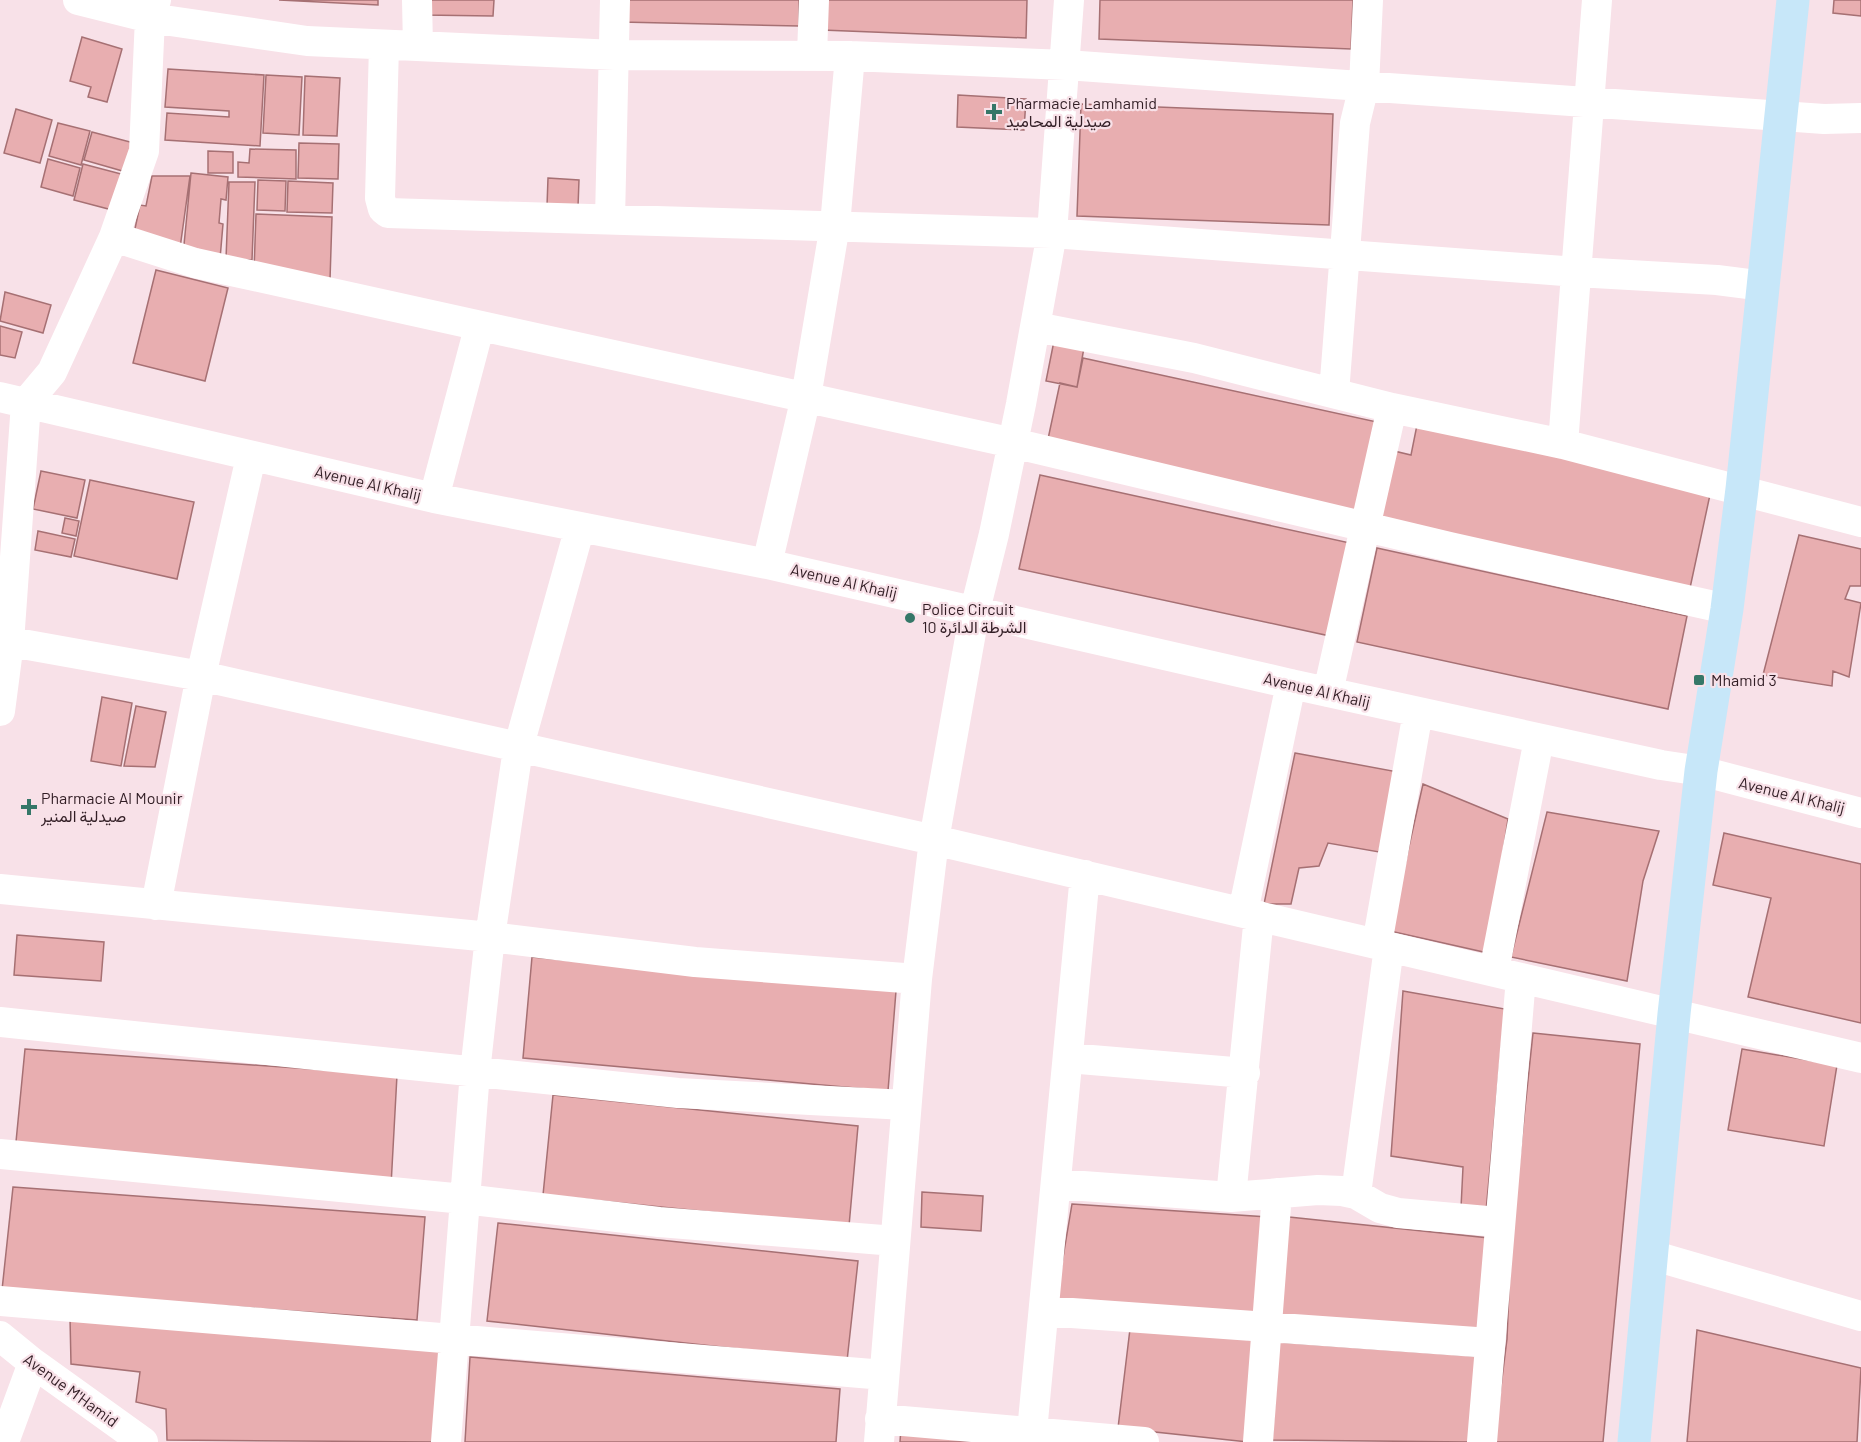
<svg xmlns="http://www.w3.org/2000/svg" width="1861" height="1442" viewBox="0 0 1861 1442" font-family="Barlow,Vazirmatn,sans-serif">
<rect width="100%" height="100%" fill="#f8e1e8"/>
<path fill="#e8aeb0" stroke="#a67073" stroke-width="1.5" d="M279,0H378V5Z
M423,0H494L493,16L423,15Z
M622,0H799V26L621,22Z
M823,0H1027L1026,38L822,30Z
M1100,0H1353L1351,49L1099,39Z
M1834,0H1861V16L1833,13Z
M82,37L122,49L107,102L88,97L91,87L70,81Z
M168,69L264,75L260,146L165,140L167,113L229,117V111L165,107Z
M266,75L302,77L299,135L263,133Z
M305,76L340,78L337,136L303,135Z
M958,95L1026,99L1024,130L957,127Z
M1081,104L1333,114L1329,225L1077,216Z
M16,109L52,120L40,163L4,153Z
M58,123L90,131L81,165L49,156Z
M92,132L134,143L126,172L84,160Z
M299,143L339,144L338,179L298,178Z
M250,149L296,150V179L238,177V162L249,163Z
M208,151L233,152V173H208Z
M48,159L80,168L73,196L41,187Z
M83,164L125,175L116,211L74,200Z
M191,173L228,177L226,200L221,199L219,223L223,224L220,259L183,255Z
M152,176H190L180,248L133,238L140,205L146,206Z
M548,178L579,180L578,207L547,206Z
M258,180L286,181L285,211L257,210Z
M288,181L333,183L332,213L287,212Z
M229,182H255L252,260L226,259Z
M256,214L332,217L330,280L254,271Z
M156,270L228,288L205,381L133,363Z
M5,292L51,305L43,333L0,321Z
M0,326L22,332L15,358L0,355Z
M1055,336L1085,342L1077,387L1046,381Z
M1083,358L1377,422L1356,521L1045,453L1060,383L1077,387Z
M1417,425L1711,490L1690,588L1379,521L1394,451L1411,455Z
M41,471L85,480L77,518L33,509Z
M1040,475L1350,543L1330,636L1019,569Z
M90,480L194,502L177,579L74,556Z
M65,518L79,521L76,536L62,533Z
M38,531L75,539L71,557L35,550Z
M1799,535L1861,549V586H1850L1845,599L1861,603L1849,677L1833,671L1832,686L1763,675Z
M1377,548L1687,616L1668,709L1357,642Z
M102,697L132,703L121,766L91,761Z
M136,706L166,712L155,767L124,766Z
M1295,753L1398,772L1379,852L1328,843L1319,866L1299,868L1291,904H1264Z
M1423,784L1508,819L1488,953L1390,931Z
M1547,812L1659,831L1643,881L1627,981L1511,957Z
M1724,833L1861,864V1023L1748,997L1771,898L1713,885Z
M17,935L104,942L101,981L14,975Z
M532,957L896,991L888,1091L523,1058Z
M1403,991L1505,1009L1486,1211L1461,1208L1463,1167L1391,1156Z
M1533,1033L1640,1044L1603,1442H1494L1507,1339L1511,1240Z
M25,1049L397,1075L391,1186L15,1152Z
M1742,1049L1837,1065L1824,1146L1728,1130Z
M553,1095L858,1126L849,1226L543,1195Z
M13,1187L425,1217L417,1320L2,1290Z
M922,1192L983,1196L981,1231L921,1227Z
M1072,1204L1268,1217L1259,1319L1056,1299Z
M1289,1217L1489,1238L1481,1332L1279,1318Z
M498,1223L858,1261L847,1361L487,1321Z
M70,1318L444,1346L438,1442L167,1440L166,1409L136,1402L140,1372L71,1364Z
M1130,1329L1255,1340L1248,1442L1118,1428Z
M1697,1330L1861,1368L1857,1442H1687Z
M1279,1342L1476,1356L1470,1442L1272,1440Z
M470,1357L840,1389L836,1442H465Z
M901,1427L1026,1442H900Z"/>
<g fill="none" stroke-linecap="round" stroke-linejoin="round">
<path stroke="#fff" stroke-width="30" d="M78,0L150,18L307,41L615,55L850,56L1066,65L1824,119L1861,118
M417,0L418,46
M384,45L380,198L383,209L388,213L1052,233L1577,272L1717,280L1764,286
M812,55L814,0
M610,219L615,0
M114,237L195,263L1013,443L1450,547L1727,609
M1036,327L1194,358L1392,408L1563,444L1861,522
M1334,393L1355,123L1364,86L1368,0
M0,397L434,498L767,564L1291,684L1661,765L1701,771L1861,813
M1563,444L1597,0
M434,498L479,328
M767,564L806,397L835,225L850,56
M0,640L201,676L934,840L1861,1058
M1328,692L1392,408
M0,711L9,642L26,403L52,372L114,237L144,151L150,18L156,0
M0,889L490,937L695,962L917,979
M156,905L201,676L251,457
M1243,912L1291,684
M1377,944L1418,712
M1494,971L1539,739
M0,1022L678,1093L906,1105
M1068,1058L1245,1073
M0,1154L464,1199L659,1222L895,1241
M1056,1184L1231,1197L1318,1190L1342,1191L1356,1194L1380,1208L1398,1213L1498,1222
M1356,1194L1389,947
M1231,1197L1259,916
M1651,1255L1861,1316
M0,1301L884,1375
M1044,1311L1490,1343
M0,1336L33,1363L143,1442
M880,1419L1144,1442
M4,1442L33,1363
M446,1442L475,1072L490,937L518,749L580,527
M879,1442L917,979L934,840L975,610L994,534L1021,404L1052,233L1069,0
M1031,1442L1085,875
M1258,1442L1277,1193
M1482,1442L1521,978"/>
<path stroke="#c7e7f9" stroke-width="33" d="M1634,1442L1674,1014L1701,771L1727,609L1742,489L1793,0"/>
</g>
<g fill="#357768" stroke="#f8e1e8" stroke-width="2">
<path d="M991 103h6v6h6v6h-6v6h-6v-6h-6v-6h6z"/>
<circle cx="910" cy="618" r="6"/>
<rect x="1693" y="674" width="12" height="12" rx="3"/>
<path d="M26 798h6v6h6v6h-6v6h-6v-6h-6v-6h6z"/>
</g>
<g text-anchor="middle" stroke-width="4.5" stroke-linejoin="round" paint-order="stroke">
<g font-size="16" fill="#321e25" stroke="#f8e1e8" text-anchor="start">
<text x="1006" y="109">Pharmacie Lamhamid<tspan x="1006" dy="18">صيدلية المحاميد</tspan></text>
<text x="922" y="615">Police Circuit<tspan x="922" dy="18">10 الشرطة الدائرة</tspan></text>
<text x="1711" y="686">Mhamid 3</text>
<text x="41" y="804">Pharmacie Al Mounir<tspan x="41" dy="18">صيدلية المنير</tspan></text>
</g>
<g font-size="16" fill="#321e25" stroke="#f8e1e8">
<text transform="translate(368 483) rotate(13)" y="6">Avenue Al Khalij</text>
<text transform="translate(844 581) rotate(13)" y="6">Avenue Al Khalij</text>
<text transform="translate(1317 690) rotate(13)" y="6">Avenue Al Khalij</text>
<text transform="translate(1792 795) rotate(14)" y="6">Avenue Al Khalij</text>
<text transform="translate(71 1390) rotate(36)" y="6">Avenue M'Hamid</text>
</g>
</g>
</svg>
